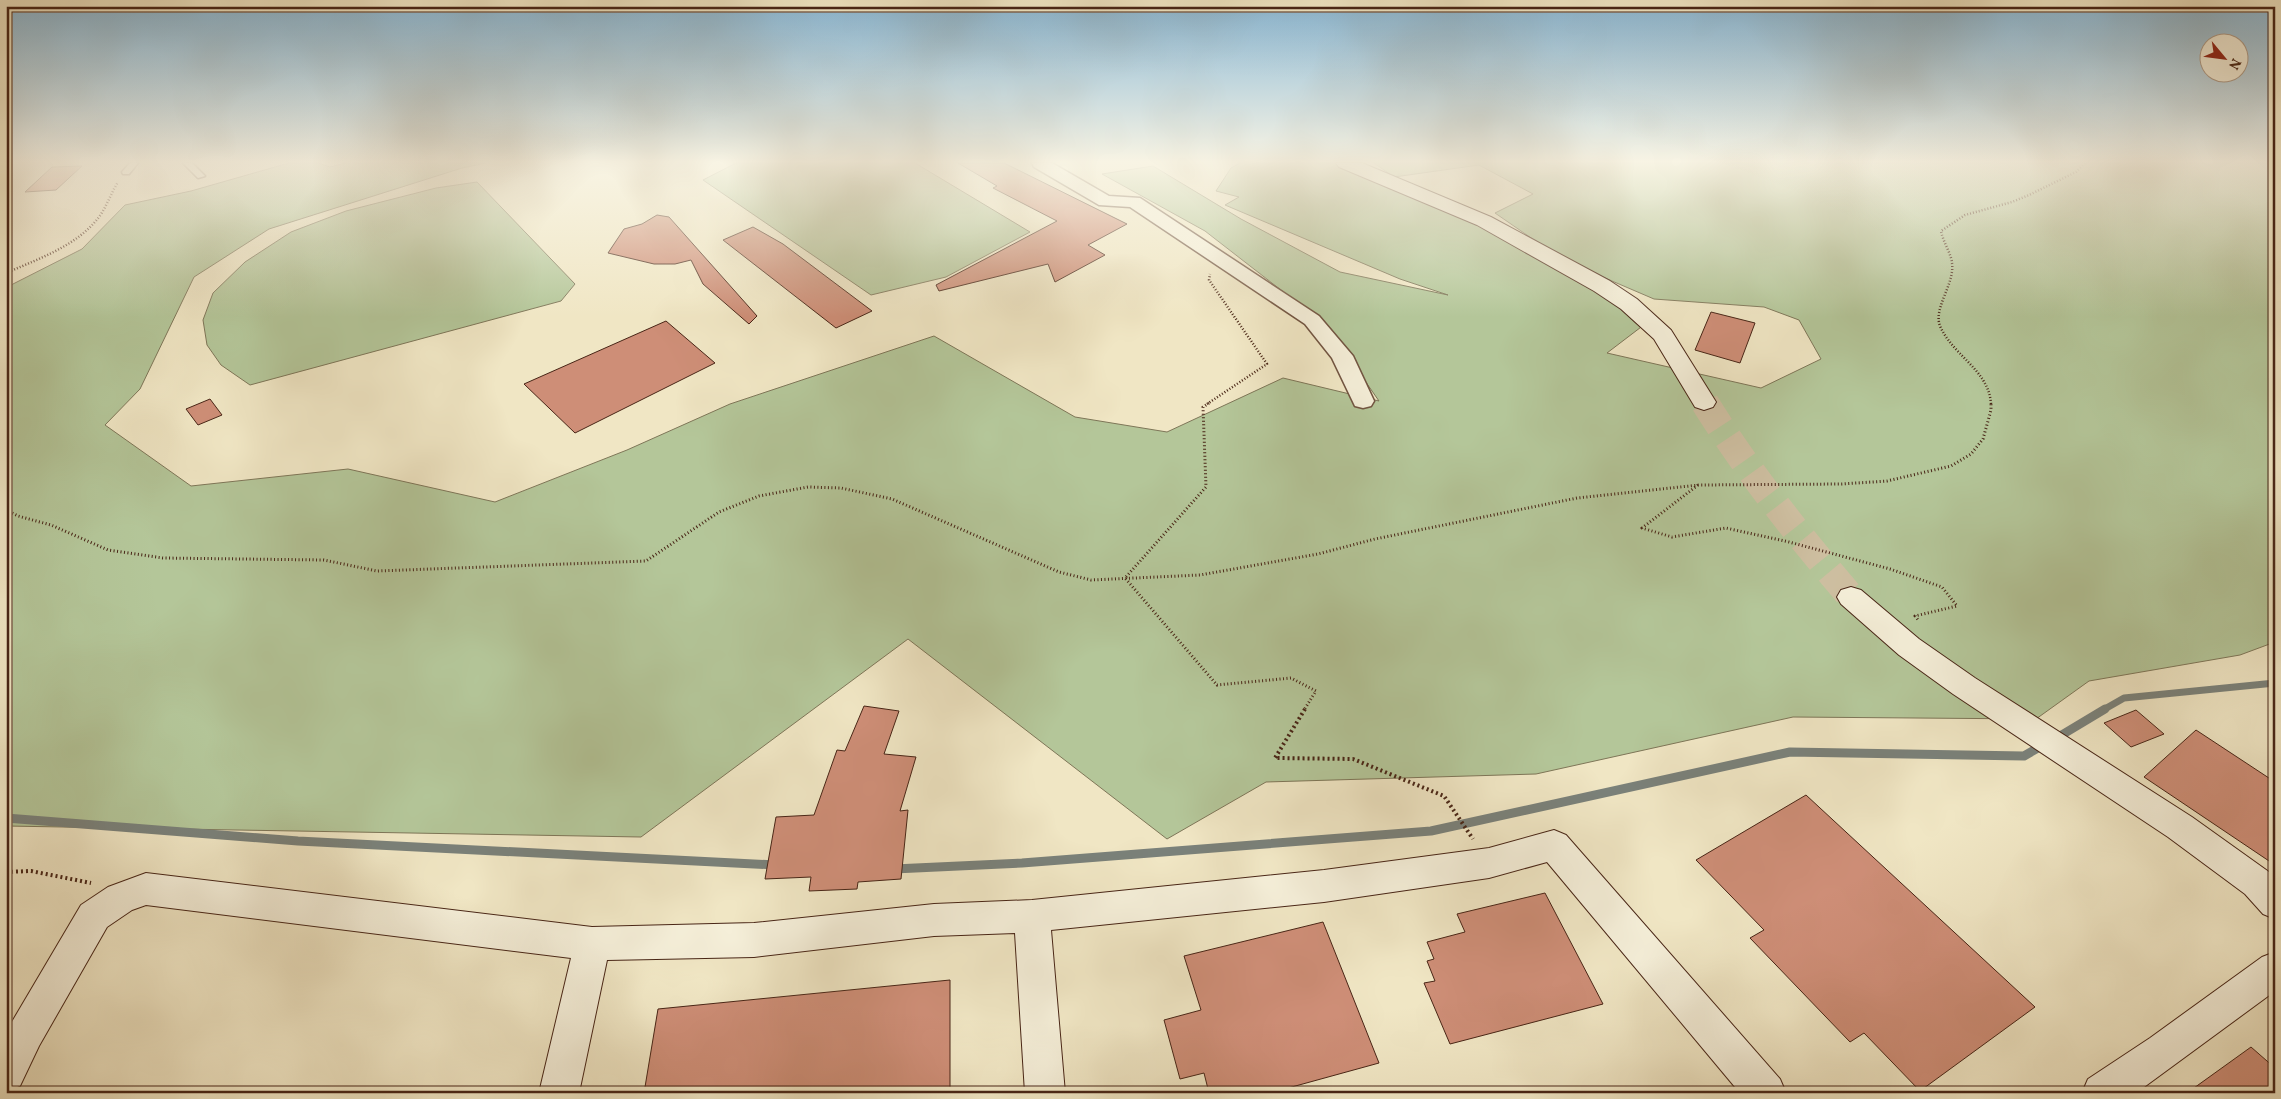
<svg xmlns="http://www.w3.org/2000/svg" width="2281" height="1099" viewBox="0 0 2281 1099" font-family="Vollkorn,serif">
<rect width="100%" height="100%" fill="#f0e6c4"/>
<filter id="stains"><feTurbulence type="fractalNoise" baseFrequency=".004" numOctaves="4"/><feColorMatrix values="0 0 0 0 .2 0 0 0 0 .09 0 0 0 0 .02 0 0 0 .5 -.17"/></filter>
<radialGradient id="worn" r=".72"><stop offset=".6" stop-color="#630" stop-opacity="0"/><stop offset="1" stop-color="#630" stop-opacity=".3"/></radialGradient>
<path fill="#b4c699" stroke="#7e7658" d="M289,163H318L330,167L346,163H486L462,168L269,229L194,277L140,389L105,425L191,486L348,469L495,502L627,450L730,404L934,336L1075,417L1167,432L1283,378L1379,401L1326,325L1205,231L1102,174L1153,166L1241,219L1340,272L1448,295L1400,279L1225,205L1239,197L1216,191L1231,168L1240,163H1346L1484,221L1649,321L1607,353L1761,388L1821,359L1799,320L1764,307L1654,299L1563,260L1495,213L1533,194L1479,165L1394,177L1374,163H2275V642L2240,655L2089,681L2036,719L1793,717L1536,774L1266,782L1167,839L908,639L641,837L6,826V290L13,284L82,249L125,205L191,191Z
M736,163H915L1030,232L946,277L871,295L703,180Z
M477,182L575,284L561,301L250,385L221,365L207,345L203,320L213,293L245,262L291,232L346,211L436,188Z"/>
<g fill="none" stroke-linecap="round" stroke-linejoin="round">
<path stroke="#7a817a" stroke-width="7" d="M2103,710L2124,698L2275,683"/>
<path stroke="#7a817a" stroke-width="9" d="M2055,739L2105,709
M6,818L298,841L776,865
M894,869L1022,863L1431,831L1790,752L2024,756L2043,745"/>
</g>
<path fill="#ce8e77" stroke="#482516" d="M958,163H1004L1127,224L1088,245L1105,255L1055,282L1048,264L939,291L936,285L1057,221L993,188L997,186Z
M82,166L56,190L25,192L52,167Z
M657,215L669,217L757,316L749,324L703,284L691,260L675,264H654L608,253L624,229L642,224Z
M753,227L783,244L872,311L836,328L723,240Z
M1711,312L1755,323L1740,363L1695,350Z
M666,321L715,363L575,433L524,384Z
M210,399L222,415L198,425L186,409Z
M864,706L899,711L884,754L916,757L900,811L908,810L901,879L858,882L857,889L809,891L811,877L765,879L776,817L814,815L837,750L845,751Z
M2136,710L2164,734L2131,747L2104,723Z
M2196,730L2275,782V865L2144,777Z
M1806,795L2035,1007L1920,1091L1864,1033L1850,1042L1750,938L1764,930L1696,860Z
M1545,893L1603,1004L1450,1044L1424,983L1435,981L1427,961L1434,959L1427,942L1465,932L1457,914Z
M1323,922L1379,1063L1270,1093H1209L1204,1073L1180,1079L1164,1020L1201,1010L1184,956Z
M950,980V1093H644L658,1009Z
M2251,1047L2275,1068V1093H2187Z"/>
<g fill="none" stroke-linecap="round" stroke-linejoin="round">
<path stroke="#cebfa1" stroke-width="22" stroke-dasharray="22 11" stroke-linecap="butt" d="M1704,402L1705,404"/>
<path stroke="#cebfa1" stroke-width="28" stroke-dasharray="28 14" stroke-linecap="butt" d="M1705,403C1748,472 1798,535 1851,597"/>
<defs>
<path id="lane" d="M130,163H138L129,174H123L122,172Z
M183,163H192L205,176L198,178Z"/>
<path id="street" d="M1032,163H1052L1109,196L1140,198L1319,316L1353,356L1374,401L1371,406L1363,408L1355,406L1332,358L1305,324L1130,207L1099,205L1034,167Z"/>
<path id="secondary" d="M1336,163H1362L1491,217L1610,281L1637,299L1671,330L1716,402L1713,407L1704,410L1695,407L1654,339L1621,309L1594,291L1477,225L1339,167Z
M1851,587L1861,590L1919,639L1975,678L2192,817L2269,872L2275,878V919L2263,914L2245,894L2168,837L1953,694L1899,655L1841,604L1837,597L1841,590Z
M1554,830L1566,835L1780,1079L1786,1093H1740L1547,862L1489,878L1324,902L1051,930L1065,1093H1025L1015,933L934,936L754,957L607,960L579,1093H539L571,958L146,905L132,910L107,927L39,1046L20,1086L6,1091V1032L81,905L108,887L146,873L592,927L754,923L934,904L1032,900L1324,870L1489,848Z
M2275,952V991L2136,1093H2082L2088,1079L2150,1038L2262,957Z"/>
</defs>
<use href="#lane" stroke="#725542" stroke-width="3"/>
<use href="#street" stroke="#725542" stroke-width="3"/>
<use href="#secondary" stroke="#482516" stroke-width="2"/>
<path stroke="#482516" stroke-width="2.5" stroke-dasharray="1 2" stroke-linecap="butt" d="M6,273C38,259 77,246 99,217C107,206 111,193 118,182
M1207,404L1267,364L1209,280L1210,274
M1991,404C1989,370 1953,356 1940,326C1933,308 1955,284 1952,263C1951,253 1943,242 1941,231L1965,215L2012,202L2029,195L2076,172L2085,163"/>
<path stroke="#482516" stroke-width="3" stroke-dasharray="1 2.5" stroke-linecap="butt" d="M1209,403L1203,407L1206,487L1125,578L1217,685L1291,678L1316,691L1304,710
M1698,485L1642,528L1672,537L1726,528L1789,542L1890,569L1942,587L1957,606L1915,616L1919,621
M6,510L18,516L51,525L108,550L163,558L324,560L377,571L646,561L719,512L759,496L808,487L841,488L892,499L1059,572L1091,580L1200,575L1318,554L1375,539L1577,498L1699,485L1842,484L1887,481L1951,466L1971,454L1983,439L1991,410V403"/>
<path stroke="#482516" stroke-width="4" stroke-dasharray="2 3" stroke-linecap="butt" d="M1305,709L1275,758L1353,759L1444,796L1473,839
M6,872L31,871L91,883"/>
<use href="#lane" fill="#f5efd9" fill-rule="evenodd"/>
<use href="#street" fill="#f5efd9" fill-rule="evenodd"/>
<use href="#secondary" fill="#f5efd9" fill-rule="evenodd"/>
</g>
<linearGradient id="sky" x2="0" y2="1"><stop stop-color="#89b8d6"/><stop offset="0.51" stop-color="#f8f4e4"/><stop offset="1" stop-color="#f8f4e4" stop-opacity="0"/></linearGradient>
<rect width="2281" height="317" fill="url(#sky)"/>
<rect width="2281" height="1099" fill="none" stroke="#f0e6c4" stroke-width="25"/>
<rect x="8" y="8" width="2266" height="1084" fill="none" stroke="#482516" stroke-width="2.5"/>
<rect x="12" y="12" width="2256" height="1074" fill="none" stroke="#482516"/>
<g transform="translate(2224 58) rotate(119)"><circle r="24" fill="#f5efd9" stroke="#b09e8b"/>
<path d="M0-4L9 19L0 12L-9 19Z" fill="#8f2418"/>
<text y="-8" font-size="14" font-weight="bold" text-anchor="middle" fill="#482516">N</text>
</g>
<rect width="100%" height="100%" filter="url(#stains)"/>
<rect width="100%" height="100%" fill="url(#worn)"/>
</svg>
